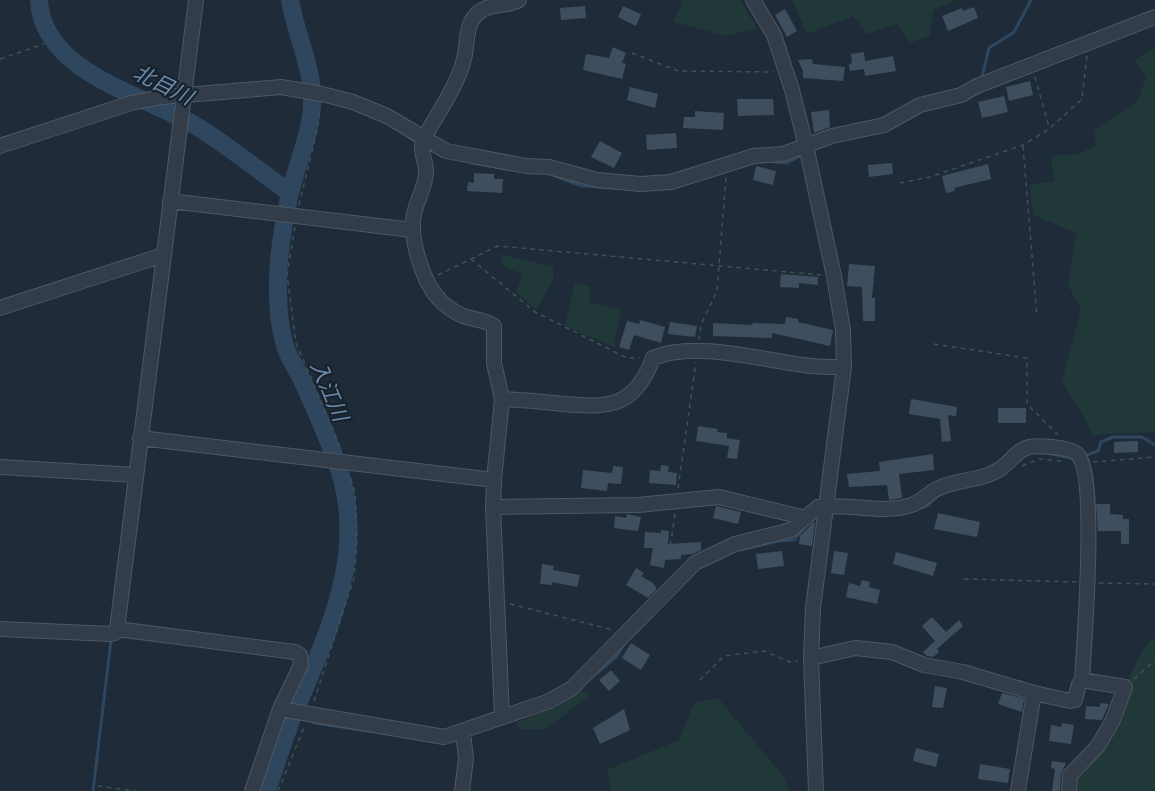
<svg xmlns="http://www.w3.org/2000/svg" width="1155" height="791" viewBox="0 0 1155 791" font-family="Overpass,'Noto Sans JP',sans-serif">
<rect width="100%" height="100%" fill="#1f2b38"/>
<path fill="#213839" d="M681,0H740L757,28L727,36L673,22L682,3Z
M792,0H956L933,10L930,35L910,43L897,24L866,34L853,16L807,34Z
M1155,47V432L1094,435L1062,381L1081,309L1068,285L1076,233L1033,215L1030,184L1054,182L1051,155H1075L1096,146L1094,131L1137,102L1146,77L1134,60Z
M500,254L553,267V282L536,309L516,292L523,274L503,267Z
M575,282L590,286L589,303L621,309L614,347L565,326Z
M1155,637V791H1072L1074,777L1127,682L1143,649Z
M581,690L589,696L546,729L520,730L516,723L545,711Z
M718,698L784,777L789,791H612L607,770L679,740L694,703Z"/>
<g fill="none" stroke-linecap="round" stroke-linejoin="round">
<path stroke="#2f465f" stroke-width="3" d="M981,81L989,48L1014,32L1031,0
M402,132L413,140
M774,162L786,163L801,156
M472,163L519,171
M552,175L582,186L615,188
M1046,453L1072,458
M1084,456L1098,451L1101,442L1113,437H1142L1155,445
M919,508L927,506L940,494
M741,550L778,541L794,540L807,525
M591,678L616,657L626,642
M314,723L369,731
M93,791L111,640"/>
<path stroke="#2f465f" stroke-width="18" d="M39,0C42,73 145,95 196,126C229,146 259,171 290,193
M267,791C275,767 283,742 292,718C323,643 365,563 342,479C334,450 316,411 303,382C297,369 287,356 284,342C280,327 278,308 278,292C277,260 283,225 290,193C297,164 310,136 312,106C314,69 296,36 290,0"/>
</g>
<path fill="#3f4e5e" d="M585,6L586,18L561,20L560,8Z
M623,6L641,14L636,26L618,17Z
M974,7L978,18L948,31L942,16L962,8L963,11Z
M785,9L797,31L787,37L775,15Z
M613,47L626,53L622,63L626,64L622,79L583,70L586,54L609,58Z
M864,52L865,61L893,56L896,71L865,76L864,69L850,71L849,64L852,63L851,54Z
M812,59L813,64L845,67L843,81L803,78V71L798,60Z
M1030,81L1033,95L1009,101L1006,87Z
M630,87L658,94L655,108L627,100Z
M1004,96L1008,112L982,118L978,102Z
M737,99H773L774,115L738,116Z
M829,110L830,127L814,133L811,112Z
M695,111L724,113L723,130L683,128L684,117H695Z
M676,133L677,148L647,150L646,135Z
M600,141L622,153L614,168L591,157Z
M892,163L893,174L869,177L868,165Z
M988,164L991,179L954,188L955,191L946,193L942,176Z
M756,166L776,171L773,185L753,180Z
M474,173L494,174V179H503L502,193L467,191L468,182L474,183Z
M849,264L875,266L872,298H875V321H863L862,287L847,286Z
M781,274L818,277V285L799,283V288L780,287Z
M786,317L798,319V322L833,330L830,346L772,333V338L713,336V323L752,325L753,323L785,324Z
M640,320L665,327L661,343L634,335L629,350L619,347L627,321L639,324Z
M670,322L697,326L695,337L668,334Z
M911,399L957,407L956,416L948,415L951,441L942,442L940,419L909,414Z
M998,408H1026V423H998Z
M698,426L718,429L717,432L727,433V438L740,440L737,459L727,458L729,446L696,441Z
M1138,441V452L1114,453V442Z
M933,454L934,470L899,474L902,498L889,500L887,485L849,487L847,474L880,471L879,462Z
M661,465L669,466L668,472L677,473L676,485L649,483L650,470L660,471Z
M613,466L623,467L621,484L608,483L607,491L581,488L583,470L612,473Z
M1096,504H1110V514L1123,515V519H1129V544H1121V531H1098Z
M716,506L741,512L738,524L713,518Z
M938,513L980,522L977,537L934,529Z
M627,514L641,517L638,531L614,528L615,516L626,518Z
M815,521L812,546L799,544L800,536Z
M661,530L669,531L668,544L701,542V550L693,554L681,555V559L665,560L664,568L650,565L653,548H644L645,532L661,533Z
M782,551L784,566L758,569L756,554Z
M834,551L848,553L844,575L831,573Z
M896,552L937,563L933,576L893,564Z
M542,564L554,566L553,570L580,575L577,587L552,582V585L540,584Z
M636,568L644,573L641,576L653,583L657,589L648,598L626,585Z
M862,580L870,582L869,587L880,590L877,604L846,597L849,583L860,586Z
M932,617L946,632L959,620L963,626L937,649L939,652L933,657L927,656L923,652L935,641L922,626Z
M631,643L650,655L641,670L622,658Z
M611,670L620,681L609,691L599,680Z
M935,686L947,688L943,708L932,707Z
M1002,693L1024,699L1022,712L998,704Z
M1100,703L1109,704L1102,720L1085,719L1086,706L1100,707Z
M624,709L630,730L600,744L593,728Z
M1062,723L1074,725L1071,744L1049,741L1051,725L1061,727Z
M916,748L939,754L936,767L913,761Z
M1052,761L1066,763L1061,774L1060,791H1052L1055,769L1051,768Z
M980,764L1010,769L1008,783L978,779Z"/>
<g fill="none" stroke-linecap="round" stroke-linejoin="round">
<defs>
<path id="minor" d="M753,0L774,35L792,90L806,146L834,276L843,330L844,367L813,608L811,658L816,791
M0,146L131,103L162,97L281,87L322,94L353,102L387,116L446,151L526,166L549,167L597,180L641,184L671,182L754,156L783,154L832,136L884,125L920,105L961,95L977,86L1155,17
M170,201L412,230
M0,308L163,255
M502,399C523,400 543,402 564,404C610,408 635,407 653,358C696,340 765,361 812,366C822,367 833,367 844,367
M140,438L494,480
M0,467L136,475
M493,507L638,505L719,497L806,518
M0,629L111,634L115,633L117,629L196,0
M117,629L295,652L300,655L301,665L280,709L252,791
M811,658L855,648L892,652L924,665L963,672L1034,693L1070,701L1075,700L1079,684L1082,680L1125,687L1113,720L1098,746L1070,775L1069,791
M280,709L444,737L547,702L571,689L695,563L735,544L791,530L818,507C848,503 879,514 908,506C922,503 928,492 939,488C958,479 982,481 1000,469C1011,462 1015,451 1029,447C1038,445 1070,447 1077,454C1098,473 1084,645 1082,680
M502,717L493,507L494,480L502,399L494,363V326C484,319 474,320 463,316C456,313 445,306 440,300C423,283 409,238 414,214C417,200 425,187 426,174C427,157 418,156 424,138C437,114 458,85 464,59C468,44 465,26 476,15C488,2 505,8 519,0
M462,791L466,759L463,732
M1018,791L1034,693"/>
</defs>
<use href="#minor" stroke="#4d5864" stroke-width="16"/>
<path stroke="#3b5454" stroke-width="1.5" stroke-dasharray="4.5 4.5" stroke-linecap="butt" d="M632,53L678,71L774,72
M0,59L44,44
M1035,77L1049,127
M1023,146L1037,317
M900,183L930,177L1023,145L1049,129L1082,99L1087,55
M299,205L317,131L320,107
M295,227L287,275L296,343L341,449
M471,259L535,312L627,358H640
M438,275L498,246L821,275
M699,340L701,325L717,291L726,177
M934,344L1027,358V404L1058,435
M1093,462L1155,457
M1022,466L1039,459L1061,461
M678,488L696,362
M669,554L675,514
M964,579L1077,582
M1099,583L1155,584
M510,604L613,630
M1134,679L1155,660
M700,680L724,656L764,651L790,662L798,661
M314,701L354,578L357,542L355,493L350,476
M98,786L136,791
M278,791L305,725"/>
<use href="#minor" stroke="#323d49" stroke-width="14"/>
</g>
<g text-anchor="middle" stroke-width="4.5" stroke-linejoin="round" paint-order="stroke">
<g font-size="21" font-style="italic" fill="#6b8bab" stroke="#18222d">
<text transform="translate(163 85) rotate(26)" y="7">北目川</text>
<text transform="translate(329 391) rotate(67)" y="7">入江川</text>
</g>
</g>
</svg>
